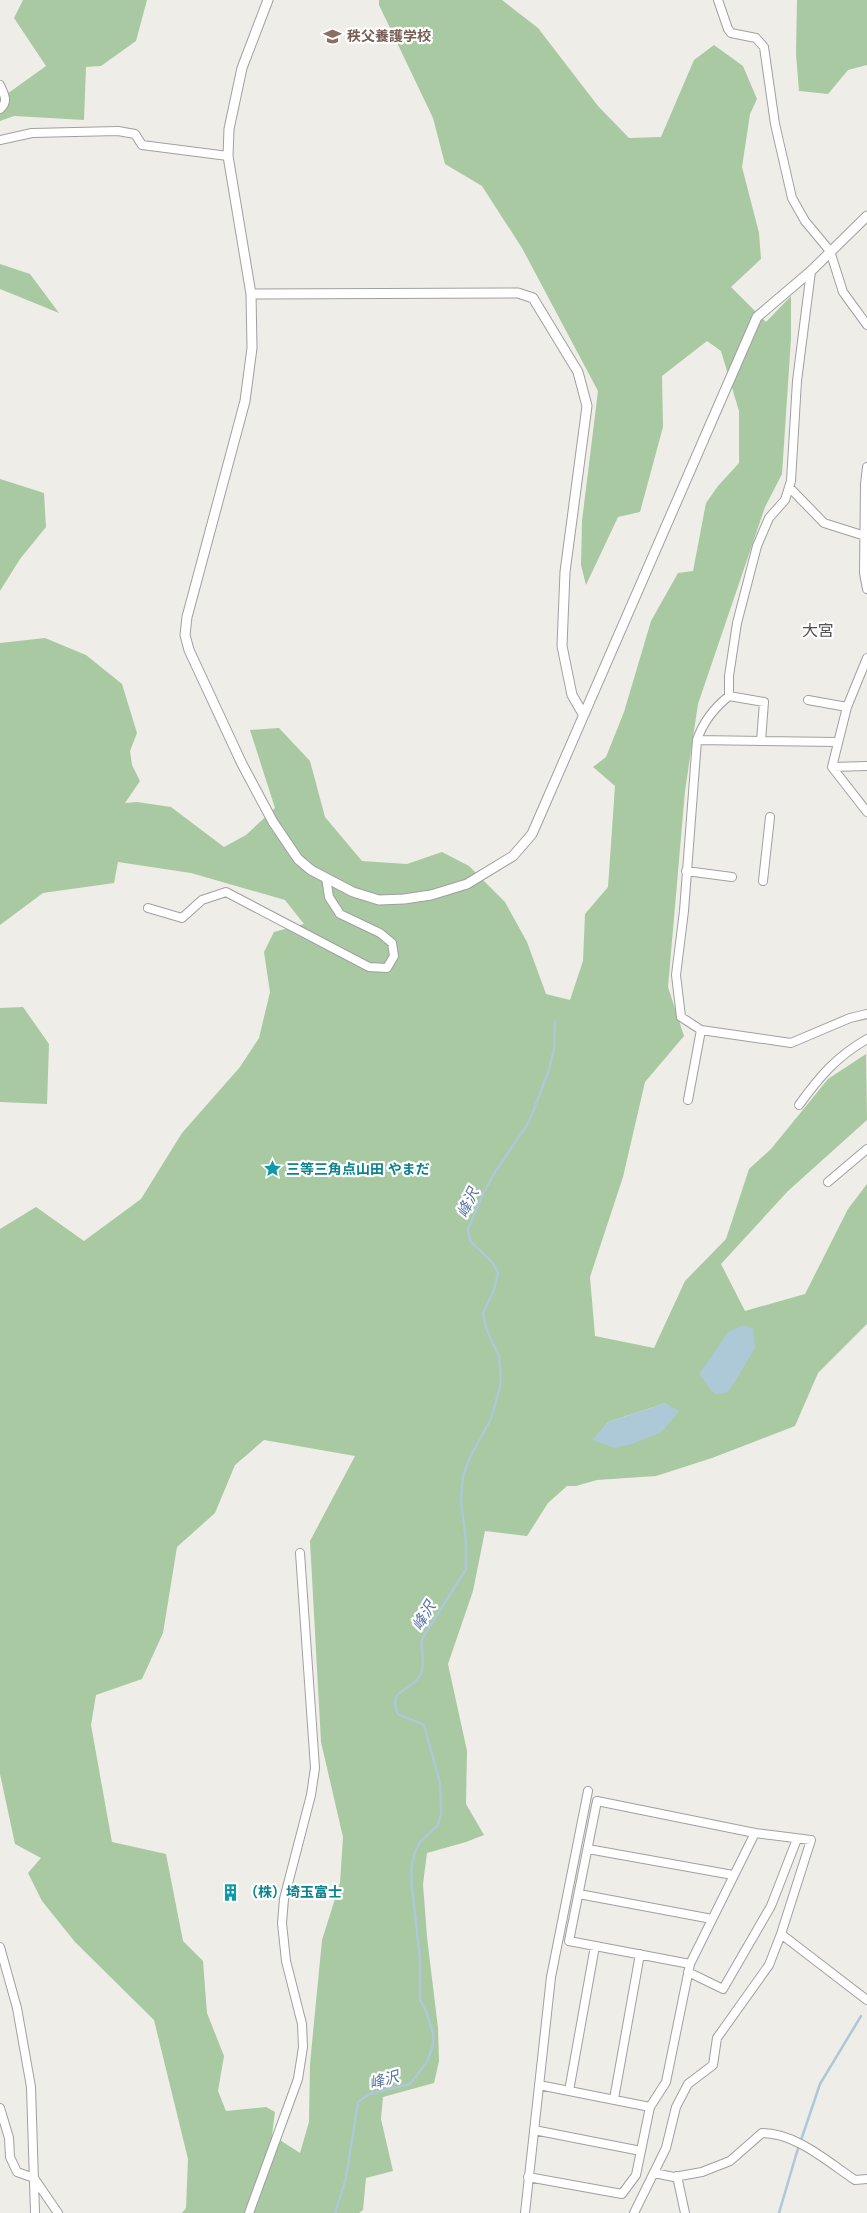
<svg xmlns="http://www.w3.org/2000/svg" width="867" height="2213" viewBox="0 0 867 2213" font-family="'Noto Sans','Noto Sans JP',sans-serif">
<rect width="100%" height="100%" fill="#efede7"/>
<path fill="#a8c9a1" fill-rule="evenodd" d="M23,0H147L136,41L101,66L86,67L84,120L14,116L0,121V99L46,66L14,18Z
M379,0H502L538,28L598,106L629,138L661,137L694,60L714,45L743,66L757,99L750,114L742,167L759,233L761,259L731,287L766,322L791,296V339L782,474L765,507L698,704L685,791L668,987L684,1036L645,1082L623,1177L590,1277L595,1336L654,1348L685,1281L726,1239L749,1169L771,1149L828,1079L866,1054L867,1120L788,1191L721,1264L745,1311L805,1294L848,1209L867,1184V1324L818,1373L795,1426L712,1458L656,1476L597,1480L576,1486H567L548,1503L527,1536L485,1531L473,1591L448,1664L467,1751L466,1804L484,1835L466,1842L427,1853L423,1884L427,1937L438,2028L439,2061L434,2083L383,2097L381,2119L393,2171L366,2178L363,2210L359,2213H182L186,2208L188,2159L154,2020L75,1942L42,1901L28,1873L41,1858L15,1844L0,1774V1229L36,1207L84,1241L141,1199L182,1133L240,1067L259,1038L270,992L264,952L274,932L304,924L285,900L191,873L118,862L114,883L43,893L0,925V643L45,638L86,655L122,684L137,733L130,751L132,765L140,781L125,803L137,802L171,807L224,847L246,835L275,808L250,730L279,728L310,761L325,817L362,861L407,864L442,852L469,866L505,902L527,942L546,994L570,1000L583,961L585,914L608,887L615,786L593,767L606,757L624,712L651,621L678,573L693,571L706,503L718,486L739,463V411L721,351L707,341L662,376L663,427L640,512L618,517L586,585L581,565L582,521L598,391L522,248L482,186L445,164L433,118L379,5ZM666,1403L593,1440L608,1422ZM264,1440L355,1456L310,1541L321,1742L343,1837L340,1883L322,1940L310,2064L309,2122L300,2153L272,2135L275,2112L266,2107L226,2111L218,2091L224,2056L207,2013L203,1961L183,1941L166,1854L112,1842L91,1725L96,1695L142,1679L163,1633L177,1547L215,1513L235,1465Z
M797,0H867V65L848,70L828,94L799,91L796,54Z
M0,264L30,274L59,313L0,289Z
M0,479L44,493L46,527L20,559L0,591Z
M23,1007L49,1044L47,1104L0,1102V1008Z"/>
<path fill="#adc8d7" d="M743,1325L753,1328L755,1348L732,1387L726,1393L714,1394L699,1374L728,1332Z
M666,1403L679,1411L662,1432L632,1444L614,1448L592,1440L608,1422Z"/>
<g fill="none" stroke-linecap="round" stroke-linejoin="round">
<path stroke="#adc8d7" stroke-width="2.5" d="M335,2213L346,2178L358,2102L369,2094L410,2084L427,2062L433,2045V2033L426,2011L420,2000V1957L412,1888L411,1868L415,1852L420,1842L438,1825L441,1814L440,1783L424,1725L398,1714C386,1689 413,1691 421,1674C426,1664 420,1650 422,1639L466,1569V1541L461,1501L463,1476L470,1457L491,1419L501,1383L499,1356L486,1328L483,1313L494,1290L498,1273L493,1263L470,1241L468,1229L483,1194L495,1172L529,1122L549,1070L554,1049L555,1021
M779,2213L796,2155L820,2084L861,2016"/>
<defs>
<path id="minor" d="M718,0L728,29L731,33L756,38L764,47L775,124L792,198L805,221L830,251L843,292L867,325
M0,85C4,94 9,102 0,109
M0,140L32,133L118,131L135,134L142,145L228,156
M811,271L797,381L791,481L785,500L769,518L757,546L737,623L729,676V696C714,708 703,722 697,740L684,911L676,975L681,1017L701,1030L791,1043L850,1018L867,1014
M867,467L865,484L864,573L867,589
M789,487L824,523L865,536
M867,658L847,707L832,767L867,812
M729,696L764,702L761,741
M808,700L847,707
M697,740L837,742
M832,767L867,766
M686,871L732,877
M763,881L770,817
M148,908L182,918L202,900L226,892L369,967L387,968L394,956L392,943L380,933L340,914L329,897L326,878
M688,1100L701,1030
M799,1105C820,1076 836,1057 867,1039
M828,1182L867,1149
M588,1849L733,1875
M579,1894L712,1919
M0,1947L17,2008L31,2087L35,2213
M690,1964L569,1941L597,1801L755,1833L811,1840L781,1934
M688,1972L723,1989L771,1906L797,1839
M539,2085L650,2107
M569,2091L595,1946
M614,2099L640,1954
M0,2108L9,2138L10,2157L17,2172L34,2178L58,2213
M534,2130L641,2151
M654,2173L674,2177L702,2172L730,2161L762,2133C796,2133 828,2162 855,2180L867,2179
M677,2176L685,2213
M528,2177L622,2194L636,2175L650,2107L666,2082L690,1964L755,1833
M249,2213L298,2079L303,2047L302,2024L286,1961L282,1923L284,1899L311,1795L315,1768L300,1553
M525,2213L551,1977L588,1791
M634,2213L666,2148L676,2107L688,2084L713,2065L717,2038L769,1965L781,1934L867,2000"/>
<path id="tertiary" d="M268,0L242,68L229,129L228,156L251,294L252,348L245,401L187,617L185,635L189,650L242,764L273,822L298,859L311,870L353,892L379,900L404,899L431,895L467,884L513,856L532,834L757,317L811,271L867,216
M251,294L518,293L533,298L578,372L587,406L565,572L562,646L572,695L583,714"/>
</defs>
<use href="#minor" stroke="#a0a0a0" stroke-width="10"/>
<use href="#tertiary" stroke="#a0a0a0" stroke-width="11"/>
<use href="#minor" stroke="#fff" stroke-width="8"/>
<use href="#tertiary" stroke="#fff" stroke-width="9"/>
</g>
<defs>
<symbol id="school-bare" viewBox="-9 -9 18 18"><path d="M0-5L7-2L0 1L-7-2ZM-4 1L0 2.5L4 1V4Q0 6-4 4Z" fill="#8d6e63" stroke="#fff" stroke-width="2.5" paint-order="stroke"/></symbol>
<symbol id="sight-bare" viewBox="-9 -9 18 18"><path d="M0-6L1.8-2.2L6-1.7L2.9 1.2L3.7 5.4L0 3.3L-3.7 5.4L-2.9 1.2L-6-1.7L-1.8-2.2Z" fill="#0f9aa8" stroke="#fff" stroke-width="2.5" paint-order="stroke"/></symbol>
<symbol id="building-bare" viewBox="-9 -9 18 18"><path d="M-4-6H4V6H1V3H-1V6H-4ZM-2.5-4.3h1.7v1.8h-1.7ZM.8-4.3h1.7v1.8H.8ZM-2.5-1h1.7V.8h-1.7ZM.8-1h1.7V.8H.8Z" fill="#0f9aa8" stroke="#fff" stroke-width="2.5" paint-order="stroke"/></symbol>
</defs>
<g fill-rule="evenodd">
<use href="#school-bare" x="320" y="24" width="25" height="25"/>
<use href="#sight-bare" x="260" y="1156" width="25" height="25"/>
<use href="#building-bare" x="218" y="1880" width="25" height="25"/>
</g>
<g text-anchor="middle" stroke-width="4.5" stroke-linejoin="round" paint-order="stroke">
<g font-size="14" font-weight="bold" fill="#785e54" stroke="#fff" text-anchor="start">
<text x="347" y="41">秩父養護学校</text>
</g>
<g font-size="14" font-weight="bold" fill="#0d838f" stroke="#fff" text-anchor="start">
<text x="286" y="1174">三等三角点山田 やまだ</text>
<text x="244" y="1897">（株）埼玉富士</text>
</g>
<g font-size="15" font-style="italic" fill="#5774a3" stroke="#fff">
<text transform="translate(468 1203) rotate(-65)" y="5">峰沢</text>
<text transform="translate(424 1616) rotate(-59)" y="5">峰沢</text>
<text transform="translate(384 2080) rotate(-15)" y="5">峰沢</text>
</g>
<g font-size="16" fill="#525252" stroke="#fff">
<text x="818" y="636">大宮</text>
</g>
</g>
</svg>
